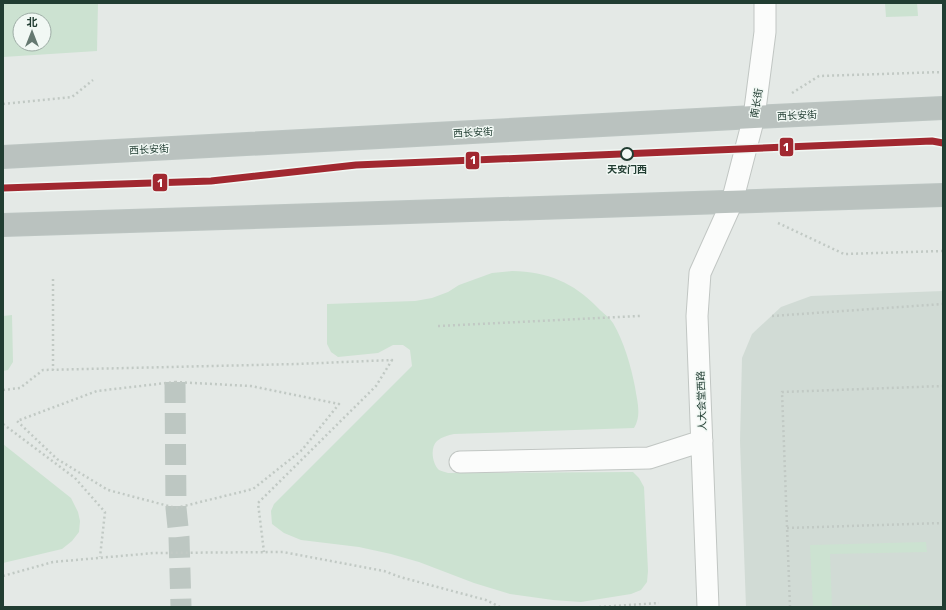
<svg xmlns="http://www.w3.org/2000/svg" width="946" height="610" viewBox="0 0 946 610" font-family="Rubik,'Noto Sans SC',sans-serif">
<rect width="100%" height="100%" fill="#e4e9e6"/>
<path fill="#d1dbd5" d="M943,291V607H746L740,441L742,358L752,334L781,307L811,296Z"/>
<path fill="#cce2d1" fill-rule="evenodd" d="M3,3H98L97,51L3,57ZM20,20H44V44H20Z
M885,3H917L918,16L886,17Z
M512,271C548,272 573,282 598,308C603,313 610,318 613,323C624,342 631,366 635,387C637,401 642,415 634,428L454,434C448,435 442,437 437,441C430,447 432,464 439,470C441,471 445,472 448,473L633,472L639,478L644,487L648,571L647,582L641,590L631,594L581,602L553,600L510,594L474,583L419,562L391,554L359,547L301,540L284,533L272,524L271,511L274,504L412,366L410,350L403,345H393L378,353L338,357L331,352L327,344V304L415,301L432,298L448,292L459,285L492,273Z
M12,315L13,362L8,370L3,371V316Z
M3,444L71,498L78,512L80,521L79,532L72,541L62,549L3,563Z
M926,542L927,552L830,554L832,606L868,605V607H813L810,545Z"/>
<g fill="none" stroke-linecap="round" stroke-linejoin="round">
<path stroke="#bdc7c2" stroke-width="21" stroke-dasharray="21 10" stroke-linecap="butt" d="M175,382L176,508L179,537L181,607"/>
<defs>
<path id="minor" d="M460,462L649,458L702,441
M708,607L697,316L700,273L732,202L754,117L765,32V3"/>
<path id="highway" d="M3,157L754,117L943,108
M3,225L943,195"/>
</defs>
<use href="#minor" stroke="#c1c6c3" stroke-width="23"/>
<use href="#highway" stroke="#bcc5c2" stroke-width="24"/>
<path stroke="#c1c9c4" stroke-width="2.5" stroke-dasharray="2 3" stroke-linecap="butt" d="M792,93L819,76L943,72
M3,104L72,97L93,80
M778,223L844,254L943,251
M53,279V370
M772,316L943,304
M438,326L640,316
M175,382L251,386L339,404L302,450L253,489L176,508L108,490L57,459L17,421L97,391Z
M3,390L20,388L43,370L297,364L392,360L376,386L258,503L264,552
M3,424L75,478L105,512L100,557
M787,528L943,523
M3,576L53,562L154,553L283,552L384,571L400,577L486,600L500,607
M599,607L659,603
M790,607L782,392L943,386"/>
<use href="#minor" stroke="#fbfcfb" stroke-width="21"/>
<use href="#highway" stroke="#bac2bf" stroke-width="22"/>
<defs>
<path id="metro-1" d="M3,188L211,181L356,165L932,141L943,143"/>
</defs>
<use href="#metro-1" stroke="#f1f8f4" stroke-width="10"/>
<use href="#metro-1" stroke="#a12830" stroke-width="7"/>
</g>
<circle fill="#f1f8f4" stroke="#213d32" stroke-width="2" cx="627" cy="154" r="6"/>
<g text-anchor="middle" stroke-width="3" stroke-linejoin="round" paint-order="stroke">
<g font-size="10" fill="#213d32" stroke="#f1f8f4">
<text transform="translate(756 103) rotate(-81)" y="4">南长街</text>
<text transform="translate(797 115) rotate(-3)" y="4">西长安街</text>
<text transform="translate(473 132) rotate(-3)" y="4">西长安街</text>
<text transform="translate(149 149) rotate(-3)" y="4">西长安街</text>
<text transform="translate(701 401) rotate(-92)" y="4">人大会堂西路</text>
</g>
<g font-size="10" font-weight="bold" fill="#213d32" stroke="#f1f8f4">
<text x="627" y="173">天安门西</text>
</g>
</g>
<g stroke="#f1f8f4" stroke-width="1.5">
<rect x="779" y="137" width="15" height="20" rx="4" fill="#a12830"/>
<rect x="465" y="151" width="15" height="19" rx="4" fill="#a12830"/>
<rect x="152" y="173" width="16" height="19" rx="4" fill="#a12830"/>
</g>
<g font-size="11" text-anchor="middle" font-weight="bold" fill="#fff">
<text x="786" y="151">1</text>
<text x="473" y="164">1</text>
<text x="160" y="187">1</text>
</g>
<rect width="946" height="610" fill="none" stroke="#213d32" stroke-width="8"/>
<g transform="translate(32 32)"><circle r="19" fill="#f1f8f4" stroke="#9eada6"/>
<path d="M0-3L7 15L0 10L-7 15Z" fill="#657971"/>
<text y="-6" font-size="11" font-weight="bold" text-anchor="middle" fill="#213d32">北</text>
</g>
</svg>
